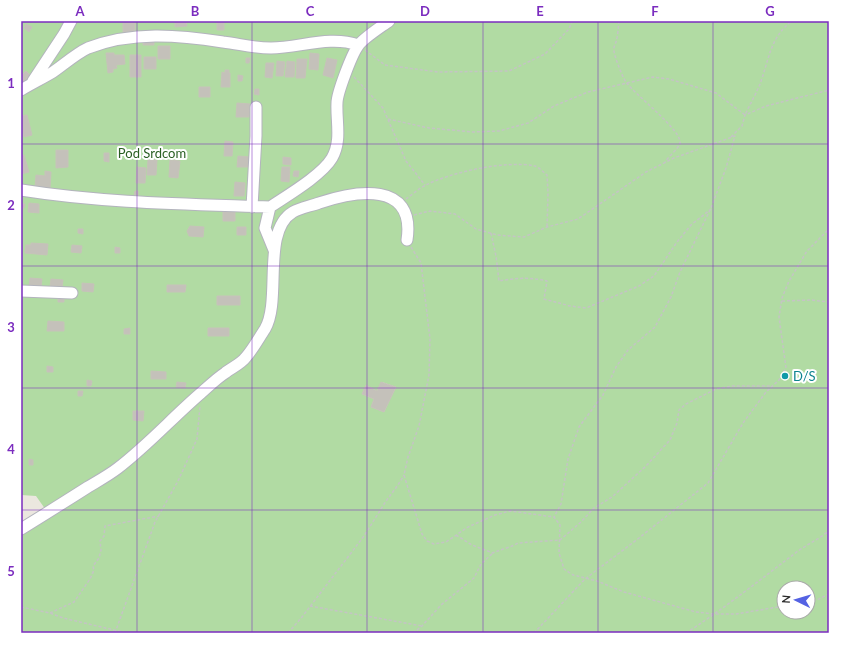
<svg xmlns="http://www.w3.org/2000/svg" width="850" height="654" viewBox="0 0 850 654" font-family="Lato,sans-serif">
<rect width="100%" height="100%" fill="#ebe7df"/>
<path fill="#b1dba3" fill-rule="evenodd" d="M21,21H829V633H21V533L126,466L182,418L232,368L163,430L48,513L36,496L21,495ZM382,382L396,387L384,412L371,407L374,399L362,394L366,385L377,391ZM784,588H808V612H784Z"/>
<path fill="#c4c1ba" stroke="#c6c3b9" d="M175,21H186L187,26L175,27Z
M217,21H224V30H217Z
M123,23H135V32H123Z
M26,24L32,27L29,32L24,28Z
M143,39H154V45H143Z
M158,46H170V59H158Z
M106,53H114V55H124L125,64L116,65L117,68L113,69V72L108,73Z
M310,53L319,54L318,70L309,69Z
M130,55H141V77H130Z
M144,57H156V69H144Z
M246,58H250L249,63H246Z
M327,58L337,60L333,78L323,75Z
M297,59H307L305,78H296Z
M277,61L285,62L283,76H276Z
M287,61L295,62L294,77H285Z
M266,63H274L272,78L265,77Z
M225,70H229V73H230V87H221L222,72L225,73Z
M26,71L30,75L21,85V76Z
M238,75L243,76L242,81H238Z
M199,87H210V97H199Z
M255,89H259V95L254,94Z
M237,103L250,104L249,117H236Z
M27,115L32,135L24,137L21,126V116Z
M225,141L233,142L232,156H224Z
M56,150H68V167L56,168Z
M104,153H109V162L104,161Z
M24,155L29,172L21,174V156Z
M238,156L250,157V167H237Z
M283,157L291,158V165L283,164Z
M148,160H157L156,175H147Z
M170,160L180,161L178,178L169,177Z
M137,167L146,168L145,183H136Z
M282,167H290L289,182L281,181Z
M45,171L51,172L50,188L35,187L36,175L45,176Z
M294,171H299L298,177L293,176Z
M235,182L245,183L244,196H234Z
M135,191H138V197H134Z
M29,203L39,204V213L28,212Z
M21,204H25L24,208H21Z
M223,209H235V221H223Z
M190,226L204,227L203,237L189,236L187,231Z
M237,227H246V235H237Z
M78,229H83V234L78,233Z
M31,243L48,244L47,255L25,253L26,245H31Z
M72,245L82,246L81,253L71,252Z
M115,247L120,248V253H115Z
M30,278L42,279L41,287L29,286Z
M51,279L63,280L62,288L50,287Z
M82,283L94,284L93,292L82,291Z
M167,285H186L185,292H167Z
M58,295L64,296V302H58Z
M217,296H240V305H217Z
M48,321L64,322V331H47Z
M130,328V334H124V329Z
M208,328H229V336H208Z
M47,366L53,367V372H47Z
M151,371L166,372V379H151Z
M87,380L92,381L91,386H87Z
M177,382L186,383L185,388L176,387Z
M381,382L396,387L384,412L371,407L374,399L362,394L366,385L377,391Z
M78,391H83L82,396H78Z
M133,411H144L143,421L133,420Z
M29,459L33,460V465H29Z"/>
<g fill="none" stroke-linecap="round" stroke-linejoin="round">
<defs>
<path id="minor" d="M33,81L64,34L71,21
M21,90C31,84 43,78 53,72C63,65 77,53 88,48C132,31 178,35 223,42C240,44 253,48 271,48C299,48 330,35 358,45
M21,190C103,203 187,204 270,207
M252,207L256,136V107
M274,250L265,228L270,207C288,195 322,175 332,158C342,141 336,121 337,103C337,93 352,54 358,46C362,39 381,27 389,21
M21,291L72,293
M21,529C44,515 66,501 88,487C98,481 109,475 118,468C148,445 173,417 201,393C209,386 216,379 225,373C231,368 241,364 246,357C253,349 259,338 265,329C282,300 261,231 293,212C300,208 311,206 319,203C355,191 416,180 407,240"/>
</defs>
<use href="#minor" stroke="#b3b4bd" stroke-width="13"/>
<path stroke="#c4c4c4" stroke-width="1.5" stroke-dasharray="3 2" stroke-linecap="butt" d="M619,21C618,28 618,36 616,42C615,45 613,48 614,51C615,58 622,76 626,82C635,95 682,130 680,143C679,148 669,156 665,162
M365,50L385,65L438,72L509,71L545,54L569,29L572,21
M354,77L383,108L406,161L425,185
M388,119L429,128L473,132L499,131L528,123L554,106L588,92L653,77L669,79L716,93L745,115C750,104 756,94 760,84C769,60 770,37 792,21
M731,137L742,126L745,115L766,106L829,90
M406,199C412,195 419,188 426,185C452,172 506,160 535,166C539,167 543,172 547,175L548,193L547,227
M414,215L430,211L455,214L476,229L497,235L524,237L547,227L578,219L646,172L674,158L735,136L726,168L711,208L680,272L671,297L655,327L628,350L616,367L603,395L579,427L568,459L561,504L554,517
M491,233L496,256L499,281C515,278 531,277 547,281L544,299L570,306L586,308L639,286L654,276L677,242L691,225L711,209
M411,247L421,263L430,339L429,375L419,426L408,457L404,475L422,534L427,541L434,544L446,542L468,527L495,515L510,511L554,517L560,525L559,553L564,569L573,575L597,581L624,592L696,612L714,614H736L784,606
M782,301L811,300L829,302
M456,535L472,545L493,553C501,549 510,548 518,543L560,540L581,522L594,508L612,497L646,466L670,440L677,423L679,410L686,404L716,389L732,386H773
M808,602L819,599L829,594
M310,606L422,626
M21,607L50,613L63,618L127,633
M50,613L74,602L90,579L94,570L93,566L99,558L101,550L100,541L104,536L105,526L159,516
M115,633L155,522L178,481L197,439L200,406
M288,633L302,617L364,536L386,501L398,485L404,475
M413,633L422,626L441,605L474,578L481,564L493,553
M534,633L585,579L639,538L708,483L743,423L766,392L779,380L786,368L779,317L782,298L789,281L807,251L829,229
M686,633C725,608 761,579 798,551C808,544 819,539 829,531"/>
<use href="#minor" stroke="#fff" stroke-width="11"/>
</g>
<path fill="none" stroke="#7b2cbf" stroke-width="1" stroke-opacity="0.55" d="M137,21V633M252,21V633M367,21V633M483,21V633M598,21V633M713,21V633M21,144H829M21,266H829M21,388H829M21,510H829"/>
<circle fill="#0f9aa8" stroke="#fff" stroke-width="1.5" cx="785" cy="376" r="4"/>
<g text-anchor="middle" stroke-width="4" stroke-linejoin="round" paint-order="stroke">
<g font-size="13" fill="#2b6024" stroke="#fff">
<text x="152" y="158">Pod Srdcom</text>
</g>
<g font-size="13" fill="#0d838f" stroke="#fff" text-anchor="start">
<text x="793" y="381">D/S</text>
</g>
</g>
<rect width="850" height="654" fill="none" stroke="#ffffff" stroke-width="44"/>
<g transform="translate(796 600) rotate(275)"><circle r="19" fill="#ffffff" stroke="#aaaaaa"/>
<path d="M0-3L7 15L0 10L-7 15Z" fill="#5462e3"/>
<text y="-6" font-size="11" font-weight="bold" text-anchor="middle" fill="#2b2b2b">N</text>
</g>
<rect x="22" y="22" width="806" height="610" fill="none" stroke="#7b2cbf" stroke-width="1.5"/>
<g font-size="13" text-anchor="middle" font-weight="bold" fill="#7b2cbf">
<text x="80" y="16">A</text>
<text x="195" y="16">B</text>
<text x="310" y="16">C</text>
<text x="425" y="16">D</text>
<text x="540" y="16">E</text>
<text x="655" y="16">F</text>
<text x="770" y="16">G</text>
<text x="11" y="88">1</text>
<text x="11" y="210">2</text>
<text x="11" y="332">3</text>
<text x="11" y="454">4</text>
<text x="11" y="576">5</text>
</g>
</svg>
